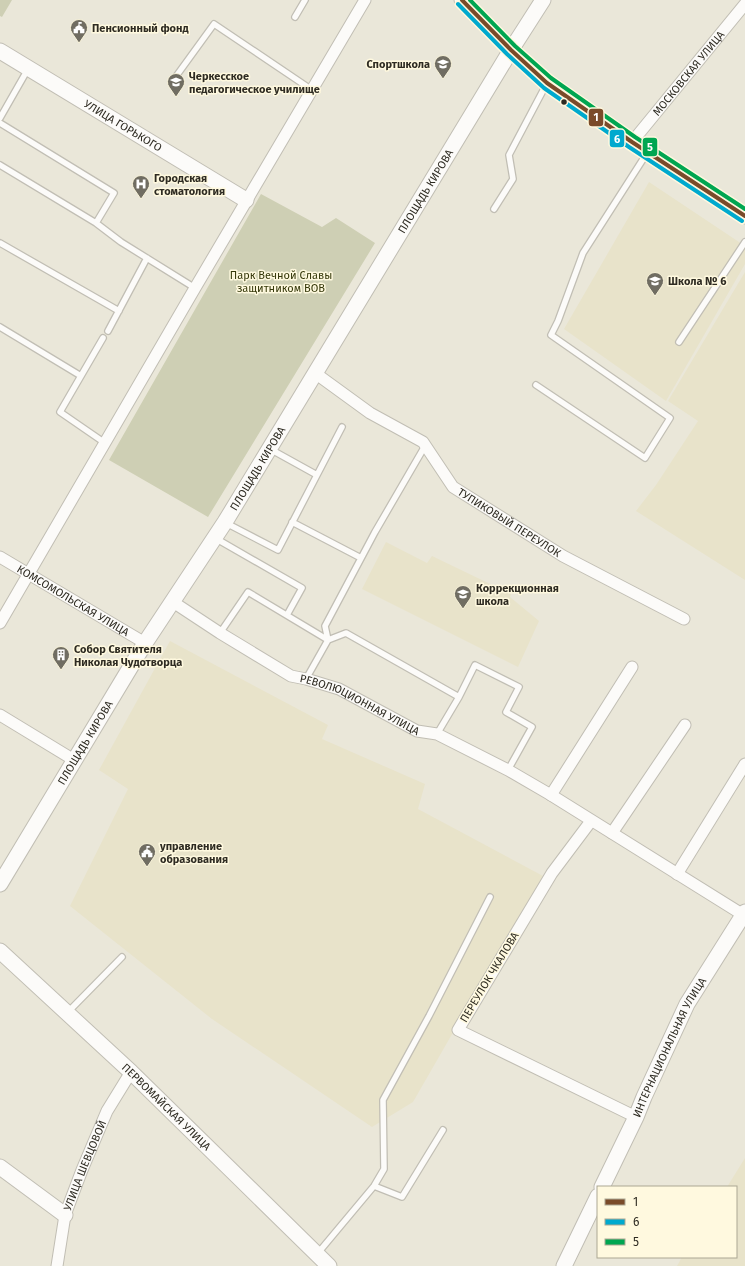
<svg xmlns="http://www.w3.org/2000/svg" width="745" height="1266" viewBox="0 0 745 1266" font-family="'Fira Sans',sans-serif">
<rect width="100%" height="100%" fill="#eae7d9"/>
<path fill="#e8e3ca" d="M649,182L745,246V264L666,401L564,329Z
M745,272V580L636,511L656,485L698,421L668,401Z
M386,542L427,563L432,556L511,594L510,597L539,621L518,667L362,589Z
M170,641L328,725L322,739L425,784L418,809L543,876L413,1102L372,1127L212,1019L70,906L128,789L99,770Z
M745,1158V1266H677L682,1257H736V1187H727Z"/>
<path fill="#cecfb4" d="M0,0H12L2,17L0,16Z
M261,194L322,227L336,218L375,243L208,517L109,460Z"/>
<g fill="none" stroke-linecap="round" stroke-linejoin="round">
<defs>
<path id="lane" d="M295,17L305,0
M177,75L214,24L312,90
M0,118L28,69
M0,123L114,193L96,223
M0,165L96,223L121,242L195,288
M494,209L513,179L509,155L547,83
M0,243L119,311
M0,327L81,376
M108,331L147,258
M103,338L60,412L105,443
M679,342L745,242
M536,385L645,458L670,418L551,335L558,321L583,253L647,153
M317,475L342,427
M292,522L361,558
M226,523L278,550L317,475L270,449
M215,538L302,588L287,615
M220,633L248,592L328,640L346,633L459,697
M306,679L328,640L325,626L375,532L425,446
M437,734L459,697L475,665L519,687L506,712L532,727L508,770
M67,1013L122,957
M374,1186L402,1197L443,1130
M318,1253L374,1186L384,1169L383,1100L429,1016L490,897"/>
<g id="street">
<path id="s1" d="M632,142L745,4"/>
<path id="s2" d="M315,373L370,413L423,442L453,487L563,556L684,619"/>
<path id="s3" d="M0,557L145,643"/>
<path id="s4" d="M173,602L220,633L291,676L306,679L339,689L417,731L437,734L508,770L551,795L745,916"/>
<path d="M0,623L195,288L365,0"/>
<path d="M0,715L74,760"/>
<path d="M551,795L632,667"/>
<path d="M591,821L552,873L458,1030L636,1117"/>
<path d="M612,833L685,725"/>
<path d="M677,874L745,764"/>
<path id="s5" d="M57,1266L65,1215L82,1170L107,1111L131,1072"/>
</g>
<g id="secondary">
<path d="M462,0L511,50L547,83L632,142L745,216"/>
<path id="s6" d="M0,51L246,200"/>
<path id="s7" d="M0,884L145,643L225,522L511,50L543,0"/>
<path id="s8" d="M0,951L131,1072L329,1266"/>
<path d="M0,1167L65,1215"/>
<path id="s9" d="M602,1187L636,1117L644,1097L687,1004L745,912"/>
<path d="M564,1266L598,1196"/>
</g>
</defs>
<use href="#lane" stroke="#c1beb4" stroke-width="8"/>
<use href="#street" stroke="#c1beb4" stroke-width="13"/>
<use href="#secondary" stroke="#c1beb4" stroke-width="17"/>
<use href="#lane" stroke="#fcfbf9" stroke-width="5.5"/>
<use href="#street" stroke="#fcfbf9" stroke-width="11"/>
<use href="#secondary" stroke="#fcfbf9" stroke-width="15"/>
<defs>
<path id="bus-1" d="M462,0L511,50L547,83L632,142L745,216"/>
<path id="bus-2" d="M458,4L507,54L544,88L629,147L742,221"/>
<path id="bus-3" d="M470,0L515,46L551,78L635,137L745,209"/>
</defs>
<use href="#bus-1" stroke="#fff9df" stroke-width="7"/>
<use href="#bus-2" stroke="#fff9df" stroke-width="7"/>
<use href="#bus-3" stroke="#fff9df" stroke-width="7"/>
<use href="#bus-1" stroke="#7a4b2a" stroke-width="4"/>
<use href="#bus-2" stroke="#00a9ce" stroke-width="4"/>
<use href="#bus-3" stroke="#00a651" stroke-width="4"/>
</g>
<defs>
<symbol id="civic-pin" viewBox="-11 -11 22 30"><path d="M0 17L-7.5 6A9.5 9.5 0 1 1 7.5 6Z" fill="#706d62" stroke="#fff9df"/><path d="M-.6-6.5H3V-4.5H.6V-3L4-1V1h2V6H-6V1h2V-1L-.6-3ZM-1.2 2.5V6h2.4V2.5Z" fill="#fff"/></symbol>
<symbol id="school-pin" viewBox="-11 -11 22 30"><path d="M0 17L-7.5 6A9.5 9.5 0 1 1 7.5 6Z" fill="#706d62" stroke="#fff9df"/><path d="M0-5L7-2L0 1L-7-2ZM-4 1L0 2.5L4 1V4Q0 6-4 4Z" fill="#fff"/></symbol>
<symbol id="university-pin" viewBox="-11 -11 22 30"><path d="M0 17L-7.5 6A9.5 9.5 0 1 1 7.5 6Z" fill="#706d62" stroke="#fff9df"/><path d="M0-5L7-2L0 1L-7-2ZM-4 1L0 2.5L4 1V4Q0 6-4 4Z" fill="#fff"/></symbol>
<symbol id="hospital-pin" viewBox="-11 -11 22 30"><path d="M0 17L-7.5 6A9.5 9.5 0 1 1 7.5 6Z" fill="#706d62" stroke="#fff9df"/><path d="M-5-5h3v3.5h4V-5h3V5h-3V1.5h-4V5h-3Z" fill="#fff"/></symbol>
<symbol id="building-pin" viewBox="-11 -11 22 30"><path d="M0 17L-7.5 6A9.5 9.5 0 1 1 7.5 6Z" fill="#706d62" stroke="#fff9df"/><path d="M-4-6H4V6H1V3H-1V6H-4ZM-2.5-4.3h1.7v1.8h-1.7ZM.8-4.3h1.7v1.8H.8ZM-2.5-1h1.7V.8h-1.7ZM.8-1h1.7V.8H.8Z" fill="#fff"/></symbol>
</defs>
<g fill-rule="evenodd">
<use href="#civic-pin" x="69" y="18" width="20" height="27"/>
<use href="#school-pin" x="433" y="54" width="20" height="27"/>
<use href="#university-pin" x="166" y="72" width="20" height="27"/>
<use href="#hospital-pin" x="131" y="174" width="20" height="27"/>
<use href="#school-pin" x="645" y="271" width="20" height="27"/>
<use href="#school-pin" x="453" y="584" width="20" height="27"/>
<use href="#building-pin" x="51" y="645" width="20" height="27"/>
<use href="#civic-pin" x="137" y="842" width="20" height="27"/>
</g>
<circle fill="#2e2b22" stroke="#fff9df" stroke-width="1.5" cx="564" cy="102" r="3.5"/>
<g text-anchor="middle" stroke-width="3" stroke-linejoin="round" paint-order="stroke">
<g font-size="11" font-weight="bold" fill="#2e2b22" stroke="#fff9df" text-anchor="start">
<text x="92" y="32">Пенсионный фонд</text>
<text x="430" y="68" text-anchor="end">Спортшкола</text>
<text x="189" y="80">Черкесское<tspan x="189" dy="13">педагогическое училище</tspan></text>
<text x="154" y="182">Городская<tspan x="154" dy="13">стоматология</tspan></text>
<text x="668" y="285">Школа № 6</text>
<text x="476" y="592">Коррекционная<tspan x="476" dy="13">школа</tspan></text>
<text x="74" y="653">Собор Святителя<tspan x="74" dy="13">Николая Чудотворца</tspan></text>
<text x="160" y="850">управление<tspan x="160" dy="13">образования</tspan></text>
</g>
<g font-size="11" fill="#2e2b22" stroke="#fff9df">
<text dy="4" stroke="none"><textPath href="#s1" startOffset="89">МОСКОВСКАЯ УЛИЦА</textPath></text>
<text dy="4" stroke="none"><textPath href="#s6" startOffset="144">УЛИЦА ГОРЬКОГО</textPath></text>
<text dy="4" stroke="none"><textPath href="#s7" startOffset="813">ПЛОЩАДЬ КИРОВА</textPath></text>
<text dy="4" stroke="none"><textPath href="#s7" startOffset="489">ПЛОЩАДЬ КИРОВА</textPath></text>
<text dy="4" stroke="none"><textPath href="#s2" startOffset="249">ТУПИКОВЫЙ ПЕРЕУЛОК</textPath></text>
<text dy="4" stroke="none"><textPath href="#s3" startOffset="85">КОМСОМОЛЬСКАЯ УЛИЦА</textPath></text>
<text dy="4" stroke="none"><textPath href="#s4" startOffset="214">РЕВОЛЮЦИОННАЯ УЛИЦА</textPath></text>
<text dy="4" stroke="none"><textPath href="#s7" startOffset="165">ПЛОЩАДЬ КИРОВА</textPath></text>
<text transform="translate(489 977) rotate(-59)" y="4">ПЕРЕУЛОК ЧКАЛОВА</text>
<text dy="4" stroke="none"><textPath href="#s9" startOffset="155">ИНТЕРНАЦИОНАЛЬНАЯ УЛИЦА</textPath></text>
<text dy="4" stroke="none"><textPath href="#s8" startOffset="228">ПЕРВОМАЙСКАЯ УЛИЦА</textPath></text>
<text dy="4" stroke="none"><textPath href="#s5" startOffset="105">УЛИЦА ШЕВЦОВОЙ</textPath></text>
</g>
<g font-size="11" fill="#35380a" stroke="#fff9df">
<text x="281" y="279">Парк Вечной Славы<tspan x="281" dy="13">защитником ВОВ</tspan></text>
</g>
</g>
<g stroke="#fff9df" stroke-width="1.5">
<rect x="588" y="108" width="16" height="19" rx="4" fill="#7a4b2a"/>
<rect x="609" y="129" width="16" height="19" rx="4" fill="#00a9ce"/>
<rect x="642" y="137" width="16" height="20" rx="4" fill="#00a651"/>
</g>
<g font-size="11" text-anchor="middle" font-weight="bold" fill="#fff">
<text x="596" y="121">1</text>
<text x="617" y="143">6</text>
<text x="650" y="151">5</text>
</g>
<rect x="597" y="1186" width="140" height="72" fill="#fff9df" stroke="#aba793"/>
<rect x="605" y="1199" width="20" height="6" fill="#7a4b2a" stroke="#aba793"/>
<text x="633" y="1206" font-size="12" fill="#2e2b22">1</text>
<rect x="605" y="1219" width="20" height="6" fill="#00a9ce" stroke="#aba793"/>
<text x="633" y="1226" font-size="12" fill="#2e2b22">6</text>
<rect x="605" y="1239" width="20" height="6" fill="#00a651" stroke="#aba793"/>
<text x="633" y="1246" font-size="12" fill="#2e2b22">5</text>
</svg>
